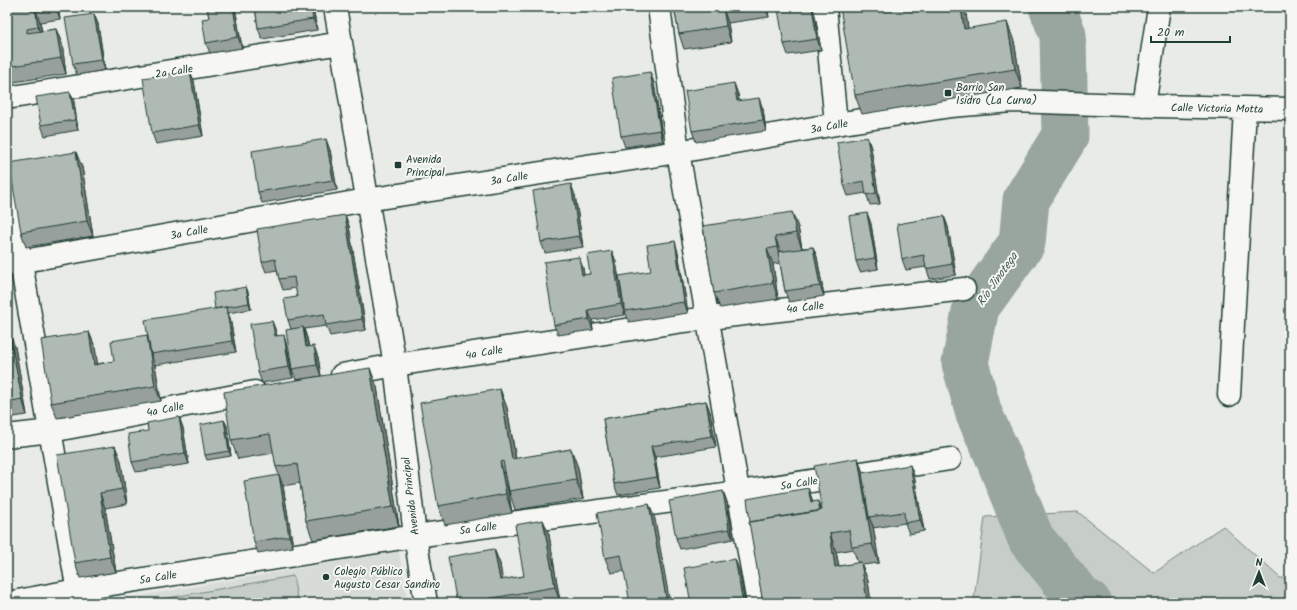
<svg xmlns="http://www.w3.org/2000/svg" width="1297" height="610" viewBox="0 0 1297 610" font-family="Kalam,sans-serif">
<rect width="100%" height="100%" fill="#e9ebe7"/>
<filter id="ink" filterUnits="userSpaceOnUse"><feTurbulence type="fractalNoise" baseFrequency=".025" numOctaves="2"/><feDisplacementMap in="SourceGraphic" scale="8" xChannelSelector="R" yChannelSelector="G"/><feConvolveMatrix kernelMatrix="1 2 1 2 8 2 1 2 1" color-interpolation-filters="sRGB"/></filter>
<g filter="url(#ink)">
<path fill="#d8dcd8" d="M399,551L408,603H98Z"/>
<path fill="#c7cec9" stroke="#73867e" d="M1078,512L1154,573L1223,526L1280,578H1290V603H978L974,599L985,517Z
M293,576L298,603H139Z"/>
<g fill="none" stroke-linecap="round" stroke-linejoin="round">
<path stroke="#99a6a0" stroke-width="47" d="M1052,7L1063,35L1065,136L1026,200L1022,243L976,307L965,363L979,414L996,451L1031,539L1081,600L1088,603"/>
<defs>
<path id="minor" d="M335,7L395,365L415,536L426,603
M659,7L678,152L758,603
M825,7L836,124
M7,98L341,43
M1144,106L1159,7
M7,182L80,603
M7,264L366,200L678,152L836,124L951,106L1012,101L1156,106L1290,109
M342,375L395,365L684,321L964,289
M1229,395L1245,109
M7,436L51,431L255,392
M7,603L93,587L415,536L754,490L950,459"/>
</defs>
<use href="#minor" stroke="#1f3d34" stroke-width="25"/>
<use href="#minor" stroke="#f6f6f2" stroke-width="22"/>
</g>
<path fill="#97a09c" stroke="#1f3d34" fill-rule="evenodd" d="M7,7H58L60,19L40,22L42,31L56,29L62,44L66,74L7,83Z
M207,7H235L242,48L210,53L206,43L209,18Z
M255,7H313L317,30L262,39L258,28Z
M674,7H767L769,17L728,23L731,42L684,49L679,34Z
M94,14L98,24L105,70L77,75L73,64Z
M966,14L968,29L1014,41L1022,88L862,114L855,95Z
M815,15L821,50L788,55L784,44Z
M190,71L194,81L203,136L156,144L152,133Z
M650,72L654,83L663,141L625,147L621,136Z
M70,92L74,102L78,130L45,136L41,125Z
M738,94L739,101L763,109L766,131L696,142L692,131Z
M867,137L871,148L880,204L870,205L866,193L848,196L844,185Z
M330,150L337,190L262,203L258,192Z
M82,167L93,236L26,247L21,232Z
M575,195L583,247L545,253L541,242Z
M867,213L871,224L878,269L860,272L856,261Z
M345,215L349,226L366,330L330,336L326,326L304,329L307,338L309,347L318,357L321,376L296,380L292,369L291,329L288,320L297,297L296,288L283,290L279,279L277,270L266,272L262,262Z
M944,216L948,227L956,275L930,279L926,267L906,270L902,259Z
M703,226L798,227L802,248L813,247L817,257L824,296L789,302L785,291L780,263L773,264L778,299L720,308L714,293Z
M612,251L616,262L625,315L592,320L593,330L558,335L554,325L583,268L584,275L590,274Z
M678,252L688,313L629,322L625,311Z
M246,287L248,292L251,309L228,313L230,318L236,352L155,365L161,401L57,418L51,403L89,332L95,347L97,364L114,361L147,335L149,340L215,309Z
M7,298L9,311H7Z
M276,331L277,336L287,346L293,378L262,383L258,372Z
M7,332L15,347L27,415L7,418Z
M377,387L399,526L313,540L306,521L300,483L283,486L293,547L258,553L254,542L279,475L276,467L274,453L238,459L231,440Z
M500,389L507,408L516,459L571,449L578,468L583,499L515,510L509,491L507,480L512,513L445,525L438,506Z
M706,401L710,412L716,447L655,457L660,488L618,495L614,484L603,419Z
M179,417L183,428L189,464L136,472L132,462L148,431Z
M224,420L227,426L231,456L207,460L205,455Z
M115,446L121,461L127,504L105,508L116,572L80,578L75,563Z
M858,458L863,473L914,475L924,531L909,534L905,523L873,528V526L879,563L862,565L868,581L871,603H763L750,522L808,488L813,502L821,510ZM853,549L858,563L839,566L836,552Z
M723,491L727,502L733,539L680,549L676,538Z
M655,519L624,571L611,573L605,558Z
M543,520L549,535L560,602L557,603H457L494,549L500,564L502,580L524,576Z"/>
<path fill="#7b827f" stroke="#1f3d34" d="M35,7L40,22L43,42L38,27Z
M56,7H58L60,19Z
M233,7H235L242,48L238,37Z
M311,7H313L317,30L313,19Z
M765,7H767L769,17Z
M812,7L815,15L821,50L817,39Z
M961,7H963L966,14L971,48L964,29Z
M723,8L728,23L731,42L726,26Z
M94,14L98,24L105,70L102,60Z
M1007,22L1014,41L1022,88L1015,69Z
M56,29L62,44L66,74L61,58Z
M190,71L194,81L203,136L199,125Z
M650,72L654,83L663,141L660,130Z
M734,83L738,94L741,112L737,101Z
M70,92L74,102L78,130L75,120Z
M759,98L763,109L766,131L763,120Z
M867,137L871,148L880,204L876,193Z
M326,139L330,150L337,190L333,180Z
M76,152L82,167L93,236L87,221Z
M571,184L575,195L583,247L579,236Z
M792,212L798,227L802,248L796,233Z
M867,213L871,224L878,269L875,258Z
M345,215L349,226L366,330L362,319Z
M944,216L948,227L956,275L952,264Z
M775,237L781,252L782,263L777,247Z
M675,241L678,252L688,313L684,302Z
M813,247L817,257L824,296L820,286Z
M767,249L773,264L778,299L773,283Z
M612,251L616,262L625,315L621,304Z
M579,257L583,268L586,286L582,275Z
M246,287L248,292L251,309L249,303Z
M7,298L9,311L7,304Z
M226,307L230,318L236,352L232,341Z
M588,310L592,320L593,330L589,319Z
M272,321L276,331L279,347L275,336Z
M303,327L307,338L310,358L306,347Z
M9,332L15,347L27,415L22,399Z
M89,332L95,347L100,380L94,365Z
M147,335L152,350L151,354L155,365L161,401L155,386Z
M284,335L287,346L293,378L289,367Z
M314,346L318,357L321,376L317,365Z
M370,368L377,387L399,526L393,507Z
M500,389L507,408L519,478L512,459Z
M706,401L710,412L716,447L712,436Z
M179,417L183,428L189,464L185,453Z
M224,420L227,426L231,456L229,451Z
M115,446L121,461L127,504L122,489Z
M651,446L655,457L660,488L657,477Z
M571,449L578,468L583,499L576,480Z
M858,458L864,477L869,517L873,526L879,563L872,544Z
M500,462L506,480L512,513L506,494Z
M910,465L914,475L924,531L920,520Z
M279,475L283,486L293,547L289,536Z
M808,488L812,499L815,513L811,502Z
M723,491L727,502L733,539L729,529Z
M100,493L105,508L116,572L110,557Z
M818,501L822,511L821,519Z
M649,504L655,519L670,603H667Z
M543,520L549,535L560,602L555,587Z
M830,533L836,552L842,585L835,567Z
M494,549L500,564L505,595L500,580Z
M735,559L739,570L745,603H743Z
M861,562L868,581L871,603H868L867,601Z"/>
<path fill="#b0bab5" stroke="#1f3d34" d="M7,7H35L38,27L27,29V33L56,29L61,58L7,67Z
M207,7H233L238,37L206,43L202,19L209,18Z
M255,7H311L313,19L258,28Z
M674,7H729L723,8L726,26L679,34Z
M793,7H812L817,39L784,44L778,9Z
M840,7H961L964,29L1007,22L1015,69L855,95Z
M94,14L102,60L73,64L65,18Z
M190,71L199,125L152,133L143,78Z
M650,72L660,130L621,136L612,78Z
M734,83L737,101L759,98L763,120L692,131L685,91Z
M70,92L75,120L41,125L36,97Z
M867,137L876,193L866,195L864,181L844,185L837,142Z
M326,139L333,180L258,192L252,151Z
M76,152L87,221L21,232L9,163Z
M571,184L579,236L541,242L533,191Z
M792,212L796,233L775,237L777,247L767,249L773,283L714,293L703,226Z
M867,213L875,258L856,261L849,216Z
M345,215L362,319L326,325L324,314L288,320L284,299L297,297L294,277L279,279L275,259L262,262L257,229Z
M944,216L952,264L926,269L924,255L902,259L897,224Z
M675,241L684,302L625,311L619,276L651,271L647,245Z
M813,247L820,286L785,291L778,252Z
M612,251L621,304L588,310L589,319L554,325L544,262L579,257L582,275L590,274L587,255Z
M246,287L249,303L215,309L213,293Z
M226,307L232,341L151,354L145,320Z
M272,321L275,336L284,335L289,367L258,372L250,324Z
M303,327L306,347L314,346L317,365L292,369L286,330Z
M7,332H9L22,399L7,402Z
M89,332L94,365L114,361L111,341L147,335L155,386L51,403L41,340Z
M370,368L393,507L306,521L297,464L276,467L270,434L231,440L224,392Z
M500,389L512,459L571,449L576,480L509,491L503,461L500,462L506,494L438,506L420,403Z
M706,401L712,436L651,446L657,477L614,484L603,419Z
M179,417L185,453L132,462L128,434L148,431L147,423Z
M224,420L229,451L205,455L200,425Z
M115,446L122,489L100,493L110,557L75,563L57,455Z
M858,458L872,544L852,547L849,530L830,533L835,567L861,562L867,601L854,603H763L749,522L822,510L814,466Z
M910,465L920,520L905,523L904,512L869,517L862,473Z
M279,475L289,536L254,542L244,481Z
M808,488L811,502L818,501L820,511L750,522L747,499Z
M723,491L729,529L676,538L669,501Z
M649,504L667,603H630L621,555L605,558L597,513Z
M543,520L555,587L464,603H457L448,557L494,549L500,580L524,576L515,525Z
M735,559L743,603H691L684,568Z"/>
</g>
<g fill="#1f3d34" stroke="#f6f6f2" stroke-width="1.5">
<rect x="944" y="89" width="8" height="8" rx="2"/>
<rect x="394" y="161" width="8" height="8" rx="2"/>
<circle cx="326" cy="577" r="4"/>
</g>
<g text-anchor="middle" stroke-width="4" stroke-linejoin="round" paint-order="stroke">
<g font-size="11" fill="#1f3d34" stroke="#f6f6f2">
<text transform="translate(174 71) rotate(-9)" y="4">2a Calle</text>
<text transform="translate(1217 108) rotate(1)" y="4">Calle Victoria Motta</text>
<text transform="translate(829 126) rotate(-10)" y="4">3a Calle</text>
<text transform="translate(509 178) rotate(-9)" y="4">3a Calle</text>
<text transform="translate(189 232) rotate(-10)" y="4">3a Calle</text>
<text transform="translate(805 307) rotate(-6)" y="4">4a Calle</text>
<text transform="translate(484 352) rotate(-9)" y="4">4a Calle</text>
<text transform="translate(165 409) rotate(-11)" y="4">4a Calle</text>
<text transform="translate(799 483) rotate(-9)" y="4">5a Calle</text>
<text transform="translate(410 496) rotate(-97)" y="4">Avenida Principal</text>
<text transform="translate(478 528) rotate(-8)" y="4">5a Calle</text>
<text transform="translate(158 577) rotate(-9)" y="4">5a Calle</text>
</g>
<g font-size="11" fill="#1f3d34" stroke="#f6f6f2" text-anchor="start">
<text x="956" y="91">Barrio San<tspan x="956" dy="13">Isidro (La Curva)</tspan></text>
<text x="406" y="163">Avenida<tspan x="406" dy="13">Principal</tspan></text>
<text x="334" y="575">Colegio Público<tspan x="334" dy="13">Augusto Cesar Sandino</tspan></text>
</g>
<g font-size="12" font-style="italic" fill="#445c54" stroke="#f6f6f2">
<text transform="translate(997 279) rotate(-55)" y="4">Río Jinotega</text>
</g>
</g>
<rect width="1297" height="610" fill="none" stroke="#f6f6f2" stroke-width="24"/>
<rect x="12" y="12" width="1273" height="586" fill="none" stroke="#1f3d34" stroke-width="1.5" filter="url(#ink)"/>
<g transform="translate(1259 572)" stroke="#f6f6f2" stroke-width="3" paint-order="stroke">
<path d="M0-3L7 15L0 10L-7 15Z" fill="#1f3d34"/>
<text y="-6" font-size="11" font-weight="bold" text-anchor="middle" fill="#1f3d34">N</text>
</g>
<path d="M1151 36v6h79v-6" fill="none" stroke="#1f3d34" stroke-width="2"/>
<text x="1157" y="36" font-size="12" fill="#1f3d34" stroke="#f6f6f2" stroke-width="3" paint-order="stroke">20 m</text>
</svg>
